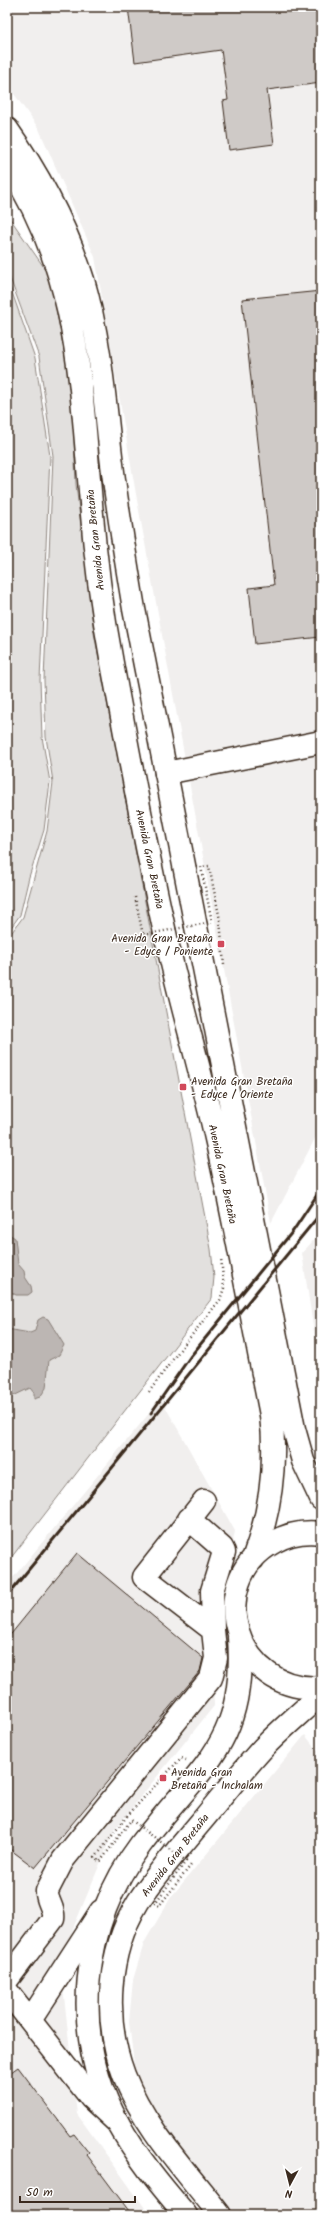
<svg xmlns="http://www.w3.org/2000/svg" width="328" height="2222" viewBox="0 0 328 2222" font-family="Kalam,sans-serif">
<rect width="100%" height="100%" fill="#fff"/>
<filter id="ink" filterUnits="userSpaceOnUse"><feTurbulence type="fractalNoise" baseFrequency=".025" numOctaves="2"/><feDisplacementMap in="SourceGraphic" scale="8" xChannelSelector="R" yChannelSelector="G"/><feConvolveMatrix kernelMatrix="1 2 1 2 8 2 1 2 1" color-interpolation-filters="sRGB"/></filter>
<g filter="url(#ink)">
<path fill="#f1efee" d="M7,7H321V1127L271,1223L137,500L95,257L39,129L7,84Z
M321,1232V1379L302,1253Z
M161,1399L235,1531L212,1654L214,1706L114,1830L60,1960L77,2114L150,2215H7V1585Z
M305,1735L321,1755V2215H227L148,2104L140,2085L134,2064L129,2022L133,1980L144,1943L171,1897Z"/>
<path fill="#e2e0de" stroke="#8e857e" d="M7,214L50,276L67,366L73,416L76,485L94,633L211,1249L214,1277L212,1298L7,1563V939L23,917L47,831L53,782L46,737L44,680L53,456L39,357L7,270Z
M7,278L35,358L50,456L40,680L42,737L50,782L44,830L29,877L20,915L7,933Z"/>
<path fill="#bcb6b3" stroke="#887e77" d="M7,1233L15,1238L18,1264L24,1271L25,1277L31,1286L32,1292L28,1295H16L7,1290Z
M43,1317L48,1319L64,1345L59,1355L49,1360L46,1388L40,1397L34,1399V1393L30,1388L7,1399V1329L30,1333L35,1331L38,1320Z"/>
<path fill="#cfcac7" stroke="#3b2a1e" d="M128,7H321V83L267,90L274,144L229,150L223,101L228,100L221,50L135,62Z
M321,291V637L255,644L249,588L274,585L242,299Z
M77,1553L203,1658L200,1671L35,1868L7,1847V1639Z
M18,2067L70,2136L74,2134L89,2153L87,2155L132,2215H7V2075Z"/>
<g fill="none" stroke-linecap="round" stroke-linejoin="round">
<defs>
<path id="minor" d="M166,773L321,742
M189,1519L222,1548L224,1552L212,1591L213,1630
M7,1980L53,1919C55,1908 46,1901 47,1891L63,1860L211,1678L216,1658L213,1630L144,1577L204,1501
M7,1991L91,2098L118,2123
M31,2019L101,1911"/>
<path id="major" d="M7,129C40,176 66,225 83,280C99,334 104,392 110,447C116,502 125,555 134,609L294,1429L303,1461L321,1499
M7,163C79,273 80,377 91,503C95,557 102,610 112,663C129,756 146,849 167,942C182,1009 202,1075 217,1143C237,1233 253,1324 271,1415C277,1465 271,1511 253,1559
M321,1533C305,1531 288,1534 274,1542C200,1583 238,1695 321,1687
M186,2215C161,2186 137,2157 118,2123C69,2035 81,1923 141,1844C199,1767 247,1745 239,1637
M220,2215C186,2171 144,2127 124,2075C103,2019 107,1953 138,1902C156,1874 179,1848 200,1823C221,1798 241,1772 263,1748C281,1729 302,1712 321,1694"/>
</defs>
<use href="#minor" stroke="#3b2a1e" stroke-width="25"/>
<use href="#major" stroke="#3b2a1e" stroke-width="25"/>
<path stroke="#3b2a1e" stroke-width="2.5" stroke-dasharray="1 3" stroke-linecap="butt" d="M220,920L224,965
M149,1392L179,1351L220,1300L224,1288L221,1258
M127,1816L181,1758L186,1760"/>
<use href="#minor" stroke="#fff" stroke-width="22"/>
<use href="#major" stroke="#fff" stroke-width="22"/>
<path stroke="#3b2a1e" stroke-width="3" d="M151,1413L190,1357L293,1231L321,1189
M7,1596L321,1213"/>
<path stroke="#3b2a1e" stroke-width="2.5" stroke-dasharray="1 3" stroke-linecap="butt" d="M135,897L143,935L212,922L201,867L209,866L220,920
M127,1816L95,1858L100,1862L131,1820L186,1861L155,1903L159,1906L191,1865"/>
</g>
</g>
<g fill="#d1495b" stroke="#fff" stroke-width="1.5">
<rect x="217" y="940" width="8" height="8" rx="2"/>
<rect x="179" y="1083" width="8" height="8" rx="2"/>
<rect x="159" y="1774" width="8" height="8" rx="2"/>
</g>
<g text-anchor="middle" stroke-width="3" stroke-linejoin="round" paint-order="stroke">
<g font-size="11" fill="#3b2a1e" stroke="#fff">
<text transform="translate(95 540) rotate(-96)" y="4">Avenida Gran Bretaña</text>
<text transform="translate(150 859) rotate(78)" y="4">Avenida Gran Bretaña</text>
<text transform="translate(223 1174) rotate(78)" y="4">Avenida Gran Bretaña</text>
<text transform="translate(175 1855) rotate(-52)" y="4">Avenida Gran Bretaña</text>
</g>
<g font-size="11" fill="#3b2a1e" stroke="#fff" text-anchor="start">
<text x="213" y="942" text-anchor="end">Avenida Gran Bretaña<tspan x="213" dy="13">- Edyce / Poniente</tspan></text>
<text x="191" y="1085">Avenida Gran Bretaña<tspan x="191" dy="13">- Edyce / Oriente</tspan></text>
<text x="171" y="1776">Avenida Gran<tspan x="171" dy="13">Bretaña - Inchalam</tspan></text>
</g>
</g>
<rect width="328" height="2222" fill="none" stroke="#fff" stroke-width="24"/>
<rect x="12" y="12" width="304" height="2198" fill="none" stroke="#3b2a1e" stroke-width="1.5" filter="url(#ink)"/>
<g transform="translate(290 2184) rotate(187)" stroke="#ffffff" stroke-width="3" paint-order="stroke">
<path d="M0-3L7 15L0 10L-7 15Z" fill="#3b2a1e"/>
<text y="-6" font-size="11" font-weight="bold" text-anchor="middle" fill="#3b2a1e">N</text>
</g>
<path d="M20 2196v6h115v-6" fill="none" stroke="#3b2a1e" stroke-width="2"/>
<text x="26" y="2196" font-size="12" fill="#3b2a1e" stroke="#ffffff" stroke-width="3" paint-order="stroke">50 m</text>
</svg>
